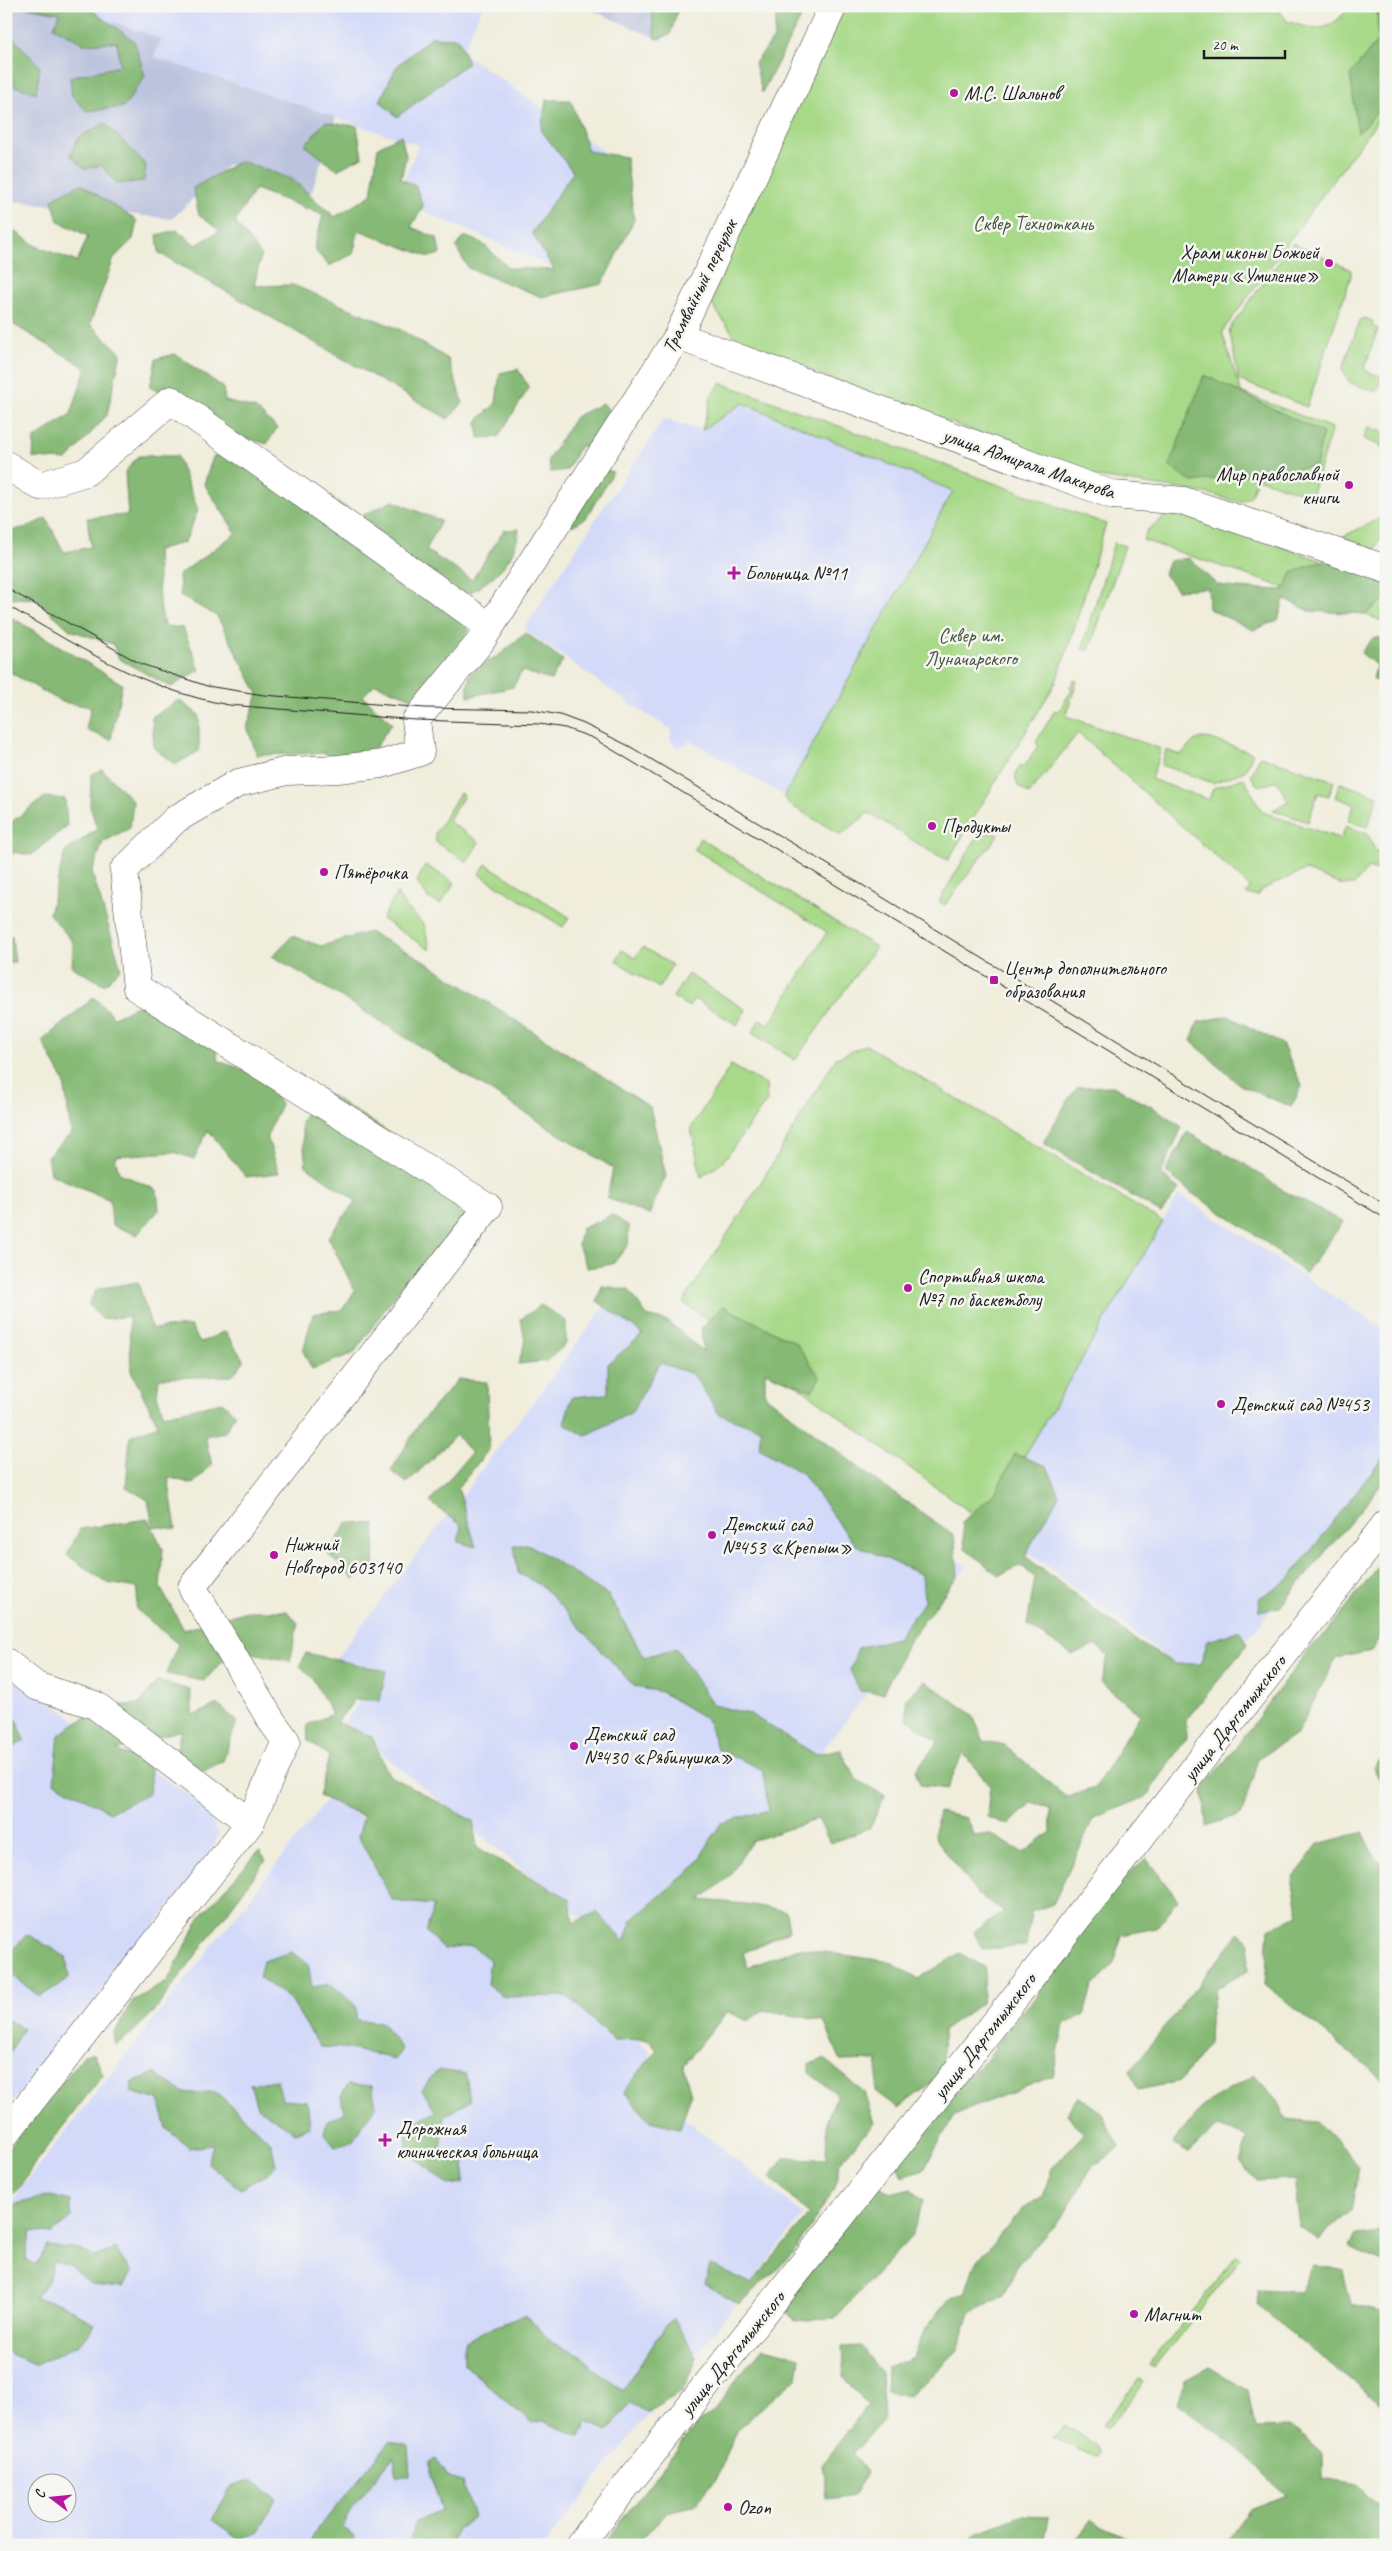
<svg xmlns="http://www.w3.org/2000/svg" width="1392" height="2551" viewBox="0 0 1392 2551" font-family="Caveat,sans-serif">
<rect width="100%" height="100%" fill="#f6f6f2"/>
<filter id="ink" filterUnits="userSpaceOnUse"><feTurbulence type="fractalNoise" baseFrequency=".02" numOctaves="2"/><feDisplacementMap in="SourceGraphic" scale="10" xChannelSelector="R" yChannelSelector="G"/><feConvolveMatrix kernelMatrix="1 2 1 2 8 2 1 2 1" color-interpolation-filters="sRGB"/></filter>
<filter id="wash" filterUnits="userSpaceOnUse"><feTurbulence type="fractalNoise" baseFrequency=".0096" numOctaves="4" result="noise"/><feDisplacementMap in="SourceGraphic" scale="20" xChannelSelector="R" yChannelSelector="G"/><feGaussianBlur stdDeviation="1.12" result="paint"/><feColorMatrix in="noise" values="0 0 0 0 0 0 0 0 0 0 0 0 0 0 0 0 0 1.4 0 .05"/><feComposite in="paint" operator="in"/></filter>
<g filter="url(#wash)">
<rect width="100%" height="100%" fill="#f0eddb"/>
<path fill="#d2d9f9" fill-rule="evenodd" d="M68,6H483L462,52L614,159L568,273L397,200L418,145L154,57L160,39Z
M743,403L954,491L784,796L690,740L687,745L676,747L670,739L672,730L629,703L524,629L597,517L664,419L702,430Z
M1179,1194L1386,1331V1477L1199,1695L1156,1659L1161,1653L1032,1555L1020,1550L985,1523Z
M611,1298L967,1566L806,1771L640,1967L344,1722L371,1686L336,1658L457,1503Z
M6,1668L96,1736L204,1804L219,1834L209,1857L6,2110Z
M332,1794L648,2049L658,2097L803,2214L718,2327L544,2545H6V2207ZM38,2484H68V2514H38Z"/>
<path fill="#bcc3de" d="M6,6H68L161,39L154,57L336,117L310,197L228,164L172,219L6,200Z
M583,6H680L662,41Z"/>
<path fill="#a7d988" stroke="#627a52" d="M845,6H1276L1287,21C1318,32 1329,33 1350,6H1386V109L1222,332L1241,392L1332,428L1311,496L1257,478L1251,496L1240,502L1201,492L1098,477L746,347L736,338L710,302L768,168Z
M1293,243L1351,270V276L1307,407L1239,380L1229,329Z
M1364,318L1373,321L1372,326L1378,329L1364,370L1382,377L1377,392L1350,383L1342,370L1360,320Z
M721,383L1106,524L1070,642L1055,684L948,860C920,848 896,827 868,813L841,835L789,804L784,796L953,491L743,403L702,430L712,394Z
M1368,427L1386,433V448L1364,439Z
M1169,514H1183L1386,582V622L1143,540L1147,530Z
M1379,519L1386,523L1375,550L1342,537Z
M1114,543L1125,546L1089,651L1082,649Z
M1074,680L1077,681L1066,716L1161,749L1151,779L1209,800L1213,788L1244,778L1262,812L1341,839L1346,826L1368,834L1376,852L1386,849V874L1368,868L1354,885H1341L1305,870L1261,890L1257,896L1246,894L1250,887L1078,733L1029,794L1018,786L1015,776L1020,765L1024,767L1038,746L1036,742L1055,710L1058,712L1072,690L1070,687Z
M1201,738L1211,739L1253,753L1245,771L1213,783L1161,765L1166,750L1180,755L1194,741Z
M1260,756L1334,781L1329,796L1318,793L1308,822L1273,810L1288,801L1277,781L1260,786L1255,783L1251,775Z
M1340,783L1378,796L1367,827L1348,821L1354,804L1335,797Z
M460,793L464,796L448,821L479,842L467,862L436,842L435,834Z
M984,830L998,835L945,905L939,901L980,832Z
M700,838L876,947L795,1060L752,1033L760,1019L769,1025L827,932L694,849Z
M486,864L569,917L563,927L479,874Z
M425,865L455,883L440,904L428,898L417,882Z
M397,893L402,902L424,925L430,950L382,919Z
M643,947L672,965L659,988L616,961L622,950L635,958Z
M688,974L746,1010L737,1025L695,999L689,1007L673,997Z
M866,1045L1163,1222L985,1523L683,1302L758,1187L836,1058Z
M731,1065L766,1085L767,1101L722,1163L701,1177L691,1128Z
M1237,2255L1241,2258L1154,2368L1149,2365Z
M1139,2378L1144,2382L1107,2429L1102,2425Z
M1064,2426L1070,2431L1073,2428L1095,2445L1098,2453L1096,2457L1054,2438Z"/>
<path fill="#85b974" stroke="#506a48" d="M19,6L89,8L134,41L145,76L124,107L87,111L72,96L70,77L120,66L117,42L84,44L54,27L60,13Z
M651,6H679L670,35L655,39Z
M777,6H807L762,93L755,63L774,38Z
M1377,6H1386V102L1358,133L1350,75L1378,40Z
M6,30L40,67L36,93L6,83Z
M431,37L458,38L468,63L397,117L380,101L396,67Z
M546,100H571L588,151L626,157L634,220L602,284L542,297L468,268L456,247L464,236L482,243L509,268L554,270L532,233L573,172L541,130Z
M325,122L357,126L362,157L337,170L305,145Z
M105,123L146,165L144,181L117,184L101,165L85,169L70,155L79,137Z
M401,135L406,156L401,179L416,186L423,207L411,227L437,238L440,254L429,257L359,230L353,254L329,266L314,249L323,215L255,189L235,222L261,255L254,286L293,285L401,330L448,359L463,403L448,419L159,253L157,235L177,230L196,245L220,231L199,215L193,188L240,161L292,179L335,217L371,195L378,147Z
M81,184L137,221L133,239L114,258L90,324L121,353L107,415L67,460L33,458L34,439L71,414L86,368L6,320V225L36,246L77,262L88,236L58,221L52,199Z
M175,354L223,387L225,401L256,409L277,428L267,444L218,430L210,409L150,387L156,359Z
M518,369L529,388L498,437L479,438L477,421L496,403L500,373Z
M1204,375L1323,433L1316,466L1192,482L1169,466Z
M603,403L624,427L600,467L613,472L586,518L572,526L564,516L603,447L580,446L567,470L551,472L548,460L575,417Z
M242,451L276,487L315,485L359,517L393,501L441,521L426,550L472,580L504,530L519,529C514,568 489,581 458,600L469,631L415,699L375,684L363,696L392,723L367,760L348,771L325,753L257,755L247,727L258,694L217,616L180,596L179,575L236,533L204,484L213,457Z
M138,456H177L198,510L185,542L157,550L159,600L164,626L183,628L200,670L171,687L119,659L113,644L70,630L35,598L6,599V532L27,527L46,518L64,552L91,547L87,518L128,515L125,472Z
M1189,558L1216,584L1234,588L1283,590L1292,573L1328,558L1386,579V598L1366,614L1310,611L1284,599L1278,620L1253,630L1209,609L1208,588L1177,590L1164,574L1169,561Z
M6,614L122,684L111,740L86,730L91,707L62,702L6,670Z
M526,633L563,660L551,680L522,671L513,687L468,697C466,665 477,669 499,655C508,649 517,640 526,633Z
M1386,637V682L1373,680L1376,665L1361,653L1373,638Z
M179,700L199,715V751L175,765L154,748L152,717Z
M102,769L133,801L130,828L103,842L92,872L121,968L105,985L72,967L73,942L49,914L65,852L97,829L90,806L91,775Z
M45,797L65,799L67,826L31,855L13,852L6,867V826Z
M369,932L421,959L650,1107L666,1176L649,1215L607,1198L613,1168L335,993L272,956L292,936L321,946Z
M6,935L12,936L15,962L6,963Z
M94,997L114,1017L152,999L212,1030L218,1061L257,1074L281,1104L267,1136L279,1173L246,1177L208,1130L194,1159L174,1152L115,1156L119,1173L157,1190L159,1210L137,1235L112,1225L110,1200L50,1174L47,1156L71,1134L64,1081L42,1041Z
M1228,1016L1282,1044L1302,1086L1291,1107L1240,1085L1191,1041L1198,1022Z
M1113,1086L1159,1111L1182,1127L1161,1174L1179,1189L1161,1213L1043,1143L1069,1098L1078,1087Z
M319,1088L484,1193L481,1242L437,1269L410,1274L354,1353L312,1369L303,1351L313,1314L342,1310L355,1291L328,1237L356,1201L306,1166L301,1122Z
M1187,1132L1246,1165L1284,1191L1343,1222L1305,1274L1262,1239L1193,1194L1166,1172Z
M612,1215L629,1226L628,1245L613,1264L587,1268L578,1245L581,1229Z
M138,1282L152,1329L191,1326L200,1343L225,1331L244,1361L232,1376L159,1378L157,1395L164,1415L222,1402L235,1414L225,1432L205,1436L212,1465L193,1484L168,1477L176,1529L153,1526L148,1500L126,1487L130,1436L158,1425L131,1371L129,1316L102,1319L88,1304L97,1289Z
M602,1286L629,1290L647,1316L667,1321L703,1351L701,1329L723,1306L796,1343L820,1377L812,1391L765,1372V1395L879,1483L954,1535L958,1575L909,1641L883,1693L860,1691L850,1670L858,1648L897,1638L924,1602L922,1575L854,1544L803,1474L759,1448L761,1429L719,1414L693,1374L660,1363L632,1412L585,1436L564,1423L572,1397L608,1394V1364L643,1334L597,1301Z
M541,1305L566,1321V1344L547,1361L518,1364L525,1342L521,1319Z
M458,1379L487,1382L489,1449L458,1488L476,1547L458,1542L461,1525L430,1502L471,1453L456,1435L407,1483L391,1471L419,1424Z
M1015,1454L1047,1466L1059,1495L1025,1556L1138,1642L1175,1664H1200L1208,1641L1240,1631L1248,1644L1186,1720L1187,1737L1146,1797L1094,1818L1053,1904L1031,1912L1026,1946L982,1949L974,1932L1004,1911L977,1894L934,1836L939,1812L966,1818L974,1836L990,1834L1024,1853L1051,1832L1050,1808L1031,1803L1009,1825L987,1817L990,1786L963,1753L947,1789L920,1785L915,1771L938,1742L907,1719L906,1699L925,1681L972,1714L984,1741L1005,1745L1066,1797L1095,1788L1140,1715L1101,1682L1108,1656L1096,1645L1073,1655L1027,1625L1035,1578L1021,1565L999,1576L965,1548L962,1522L995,1493Z
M1386,1454V1479L1280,1607L1260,1611L1259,1598L1288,1580Z
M148,1519L163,1549L160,1587L184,1630L247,1611H287L298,1623L290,1661L234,1649L204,1681L166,1674L178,1644L136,1609L138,1588L107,1583L67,1555L80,1529Z
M347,1523L375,1524L374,1570L353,1579L328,1554Z
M514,1545H530L609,1596L644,1657L676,1648L713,1705L750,1714L815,1754L840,1749L856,1779L885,1796L869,1829L830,1843L818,1819L752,1841L728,1878L700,1900L746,1904L786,1911L789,1931L743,1953L748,1967L799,1948L891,1962L918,1979L960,1953L986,1968L982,2003L943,2030L944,2074L898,2108L876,2092L878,2060L841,2061L824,2021L764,2010L748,2021L727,2012L683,2065L691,2095L680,2128L650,2121L624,2092L657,2049L647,2039L614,2040L567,1996L504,1997L487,1984L490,1960L472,1946L444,1949L426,1932L434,1905L393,1901L358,1836L364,1816L319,1796L329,1756L308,1740L307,1725L332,1714L313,1679L300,1666L306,1653L386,1671L380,1701L355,1699L337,1722L372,1737L389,1775L473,1821L477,1848L570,1899L573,1923L597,1912L624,1942L632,1920L695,1866L721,1823L769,1810L762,1769L717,1749L707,1719L661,1692L635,1687L542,1586L518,1573Z
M1386,1557V1624L1372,1651L1336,1658L1297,1734L1258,1758L1242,1814L1206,1826L1203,1787L1226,1761L1308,1650L1327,1632Z
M157,1681L190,1690L193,1716L217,1704L237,1721L223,1761L189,1779L174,1763L181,1730L117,1750L151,1768L149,1794L110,1812L54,1782L59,1735L101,1707L140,1704Z
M17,1720L25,1740L6,1752V1721Z
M1386,1753V1791L1374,1769Z
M1363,1832L1377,1861L1386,1866V2082L1265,1984L1269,1929L1299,1914L1292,1879L1318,1844Z
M259,1851L266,1860L153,2013L131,2034L116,2045L114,2034L132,2001L167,1982L201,1916Z
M1146,1858L1178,1900L1156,1928L1122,1935L1112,1966L1092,1987L1084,2015L1064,2024L1053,2076L954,2115L924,2170L902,2177L897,2164L955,2088L986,2061L1016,2017L1037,1997L1051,1963L1105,1895Z
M1239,1933L1250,1942L1248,1971L1216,1988L1209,2022L1208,2044L1180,2081L1138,2090L1130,2071Z
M27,1934L66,1957L69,1978L40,1997L6,1970V1957Z
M291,1952L308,1963L312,1987L331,1984L356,2006V2020L381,2022L402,2049L395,2059L345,2048L320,2047L290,1999L259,1977L263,1961Z
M6,2019L23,2028L6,2060Z
M94,2053L103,2075L36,2161L20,2188L6,2200V2152L84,2055Z
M824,2059L864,2092L874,2123L839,2164L835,2188L793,2254L739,2304L705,2284L710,2264L751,2284L809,2214L770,2177L784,2158L826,2159L827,2121L837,2094L809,2073V2064Z
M438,2070L466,2074L470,2101L444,2116L441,2150L465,2162L463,2183L448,2185L407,2150V2126L436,2111L422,2090Z
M155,2073L184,2093L216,2092L271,2142L276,2165L267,2174L240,2189L208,2163L213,2145L189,2148L167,2129L159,2100L131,2092L132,2082Z
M1254,2075L1277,2100L1285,2119L1317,2122L1359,2166L1351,2211L1318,2239L1300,2227L1294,2179L1256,2181L1240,2163L1248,2137L1218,2126L1189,2153L1172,2144L1204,2105Z
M277,2080L282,2099L307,2101L310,2127L295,2133L257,2107L250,2084Z
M349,2084L372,2086L376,2106L352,2142L335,2147L324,2135L327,2121L344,2113L341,2096Z
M1078,2096L1101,2112L1120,2147L1091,2168L1064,2215L1018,2264L1004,2296L970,2313L958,2350L910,2396L886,2392L887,2368L914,2357L924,2331L950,2298L965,2293L974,2266L1022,2208L1042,2198L1052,2168L1084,2134L1067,2114Z
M876,2185L891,2194L911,2189L924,2200L911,2237L835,2318L794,2321L783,2305Z
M49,2196L71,2201V2218L52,2233L31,2231L25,2259L35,2265L48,2246L80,2249L94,2257L116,2249L131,2272L123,2287L90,2284L70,2265L53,2261L48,2281L34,2298L61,2303L95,2325L78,2345L36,2365L6,2352V2217L16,2204Z
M1386,2231V2262L1350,2247L1356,2235Z
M1314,2264L1343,2271L1351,2305L1386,2313V2408L1258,2307L1257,2290L1300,2292Z
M525,2315L553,2343L582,2355L593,2369L623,2390L667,2324L674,2318L697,2357L682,2392L647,2412L630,2403L608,2431L587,2422L580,2437L543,2421L531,2423L464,2364V2342L486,2330Z
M861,2346L881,2373L884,2419L852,2455L867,2472L855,2495L827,2499L822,2464L868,2405L844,2378L842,2347Z
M763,2348L800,2357L797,2378L738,2428L716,2480L693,2506L667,2512L636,2545H602L695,2426L716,2410L739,2376Z
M1209,2367L1248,2390L1255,2428L1292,2427L1322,2454V2479L1358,2485L1386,2513V2545H1223L1249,2509L1286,2495L1235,2446L1177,2403L1185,2380Z
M391,2440L408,2446L410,2476H396L393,2457L350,2510L343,2528L355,2538L352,2545H310L313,2535Z
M436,2459L449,2478L463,2482L474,2517L457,2530L451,2545H410L415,2521L442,2510L430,2474V2462Z
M252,2480L276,2498L259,2532L241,2540L212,2520L230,2487Z
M1020,2516L1049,2517L1044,2545H967L979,2532Z
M1091,2520L1142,2545H1078L1075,2540Z"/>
</g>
<g filter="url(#ink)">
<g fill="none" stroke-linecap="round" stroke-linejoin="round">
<defs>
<path id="minor" d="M678,336L1113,495L1184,501L1386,569
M6,465L40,486L86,472L171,400L490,627
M6,1662L36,1686L95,1705L250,1823
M6,2133L250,1823L286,1741L271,1720L192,1587L488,1207L137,988L124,870L176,819L238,783L287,771L338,769L382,764L420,752L416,720L481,641L678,336L833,6
M579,2545L984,2037L1386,1524"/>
</defs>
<use href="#minor" stroke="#3c3b39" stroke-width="29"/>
<use href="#minor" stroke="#fff" stroke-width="28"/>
<path stroke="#1c1c1c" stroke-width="1" d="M6,588L141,664L207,686L264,695L425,708L532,710L560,715L584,724L629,746L874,892L1386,1205
M6,605C80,647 144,690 229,705L416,720L539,724L565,728L593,738L1386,1219"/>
</g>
</g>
<g fill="#b5179e" stroke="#f6f6f2" stroke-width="2">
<circle cx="954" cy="93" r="5"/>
<circle cx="1329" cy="263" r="5"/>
<circle cx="1349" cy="485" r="5"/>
<path d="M731.5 565.5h5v5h5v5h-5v5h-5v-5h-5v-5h5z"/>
<circle cx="932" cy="826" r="5"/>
<circle cx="324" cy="872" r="5"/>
<rect x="989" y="975" width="10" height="10" rx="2.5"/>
<circle cx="908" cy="1288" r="5"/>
<circle cx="1221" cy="1404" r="5"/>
<circle cx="712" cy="1535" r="5"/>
<circle cx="274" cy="1555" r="5"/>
<circle cx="574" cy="1746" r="5"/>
<path d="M382.5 2132.5h5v5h5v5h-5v5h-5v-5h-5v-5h5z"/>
<circle cx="1134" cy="2314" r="5"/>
<circle cx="728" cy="2507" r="5"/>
</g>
<g text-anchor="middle" stroke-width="5" stroke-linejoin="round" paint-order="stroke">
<g font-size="20" fill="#1c1c1c" stroke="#f6f6f2" text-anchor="start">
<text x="964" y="100">М.С. Шальнов</text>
<text x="1319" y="259" text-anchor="end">Храм иконы Божьей<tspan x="1319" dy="23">Матери «Умиление»</tspan></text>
<text x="1339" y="481" text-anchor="end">Мир православной<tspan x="1339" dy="23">книги</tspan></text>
<text x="745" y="580">Больница №11</text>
<text x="942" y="833">Продукты</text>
<text x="334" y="879">Пятёрочка</text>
<text x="1004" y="975">Центр дополнительного<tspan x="1004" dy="23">образования</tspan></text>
<text x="918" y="1283">Спортивная школа<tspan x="918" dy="23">№7 по баскетболу</tspan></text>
<text x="1231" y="1411">Детский сад №453</text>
<text x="722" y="1531">Детский сад<tspan x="722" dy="23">№453 «Крепыш»</tspan></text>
<text x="284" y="1551">Нижний<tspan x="284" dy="23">Новгород 603140</tspan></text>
<text x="584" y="1741">Детский сад<tspan x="584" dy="23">№430 «Рябинушка»</tspan></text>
<text x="396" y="2135">Дорожная<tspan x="396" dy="23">клиническая больница</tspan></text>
<text x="1144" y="2321">Магнит</text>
<text x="738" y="2514">Ozon</text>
</g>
<g font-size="20" fill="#46553c" stroke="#f6f6f2">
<text x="1033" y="230">Сквер Техноткань</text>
<text x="971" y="642">Сквер им.<tspan x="971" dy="23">Луначарского</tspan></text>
</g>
<g font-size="20" fill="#1c1c1c" stroke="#f6f6f2">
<text transform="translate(699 286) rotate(-64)" y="7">Трамвайный переулок</text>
<text transform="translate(1029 463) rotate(19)" y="7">улица Адмирала Макарова</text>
<text transform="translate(1234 1718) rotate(-52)" y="7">улица Даргомыжского</text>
<text transform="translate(984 2036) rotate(-52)" y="7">улица Даргомыжского</text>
<text transform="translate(732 2353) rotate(-51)" y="7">улица Даргомыжского</text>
</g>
</g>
<rect width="1392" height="2551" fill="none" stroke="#f6f6f2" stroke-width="25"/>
<g transform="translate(52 2498) rotate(286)"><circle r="24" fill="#f6f6f2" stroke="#9f9f9c"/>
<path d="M0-4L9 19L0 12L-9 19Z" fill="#b5179e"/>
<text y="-8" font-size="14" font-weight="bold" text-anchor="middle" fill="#1c1c1c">С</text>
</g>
<path d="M1204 50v8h81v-8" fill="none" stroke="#1c1c1c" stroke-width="2.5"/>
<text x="1212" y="50" font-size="15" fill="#1c1c1c" stroke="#f6f6f2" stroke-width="4" paint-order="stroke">20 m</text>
</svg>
